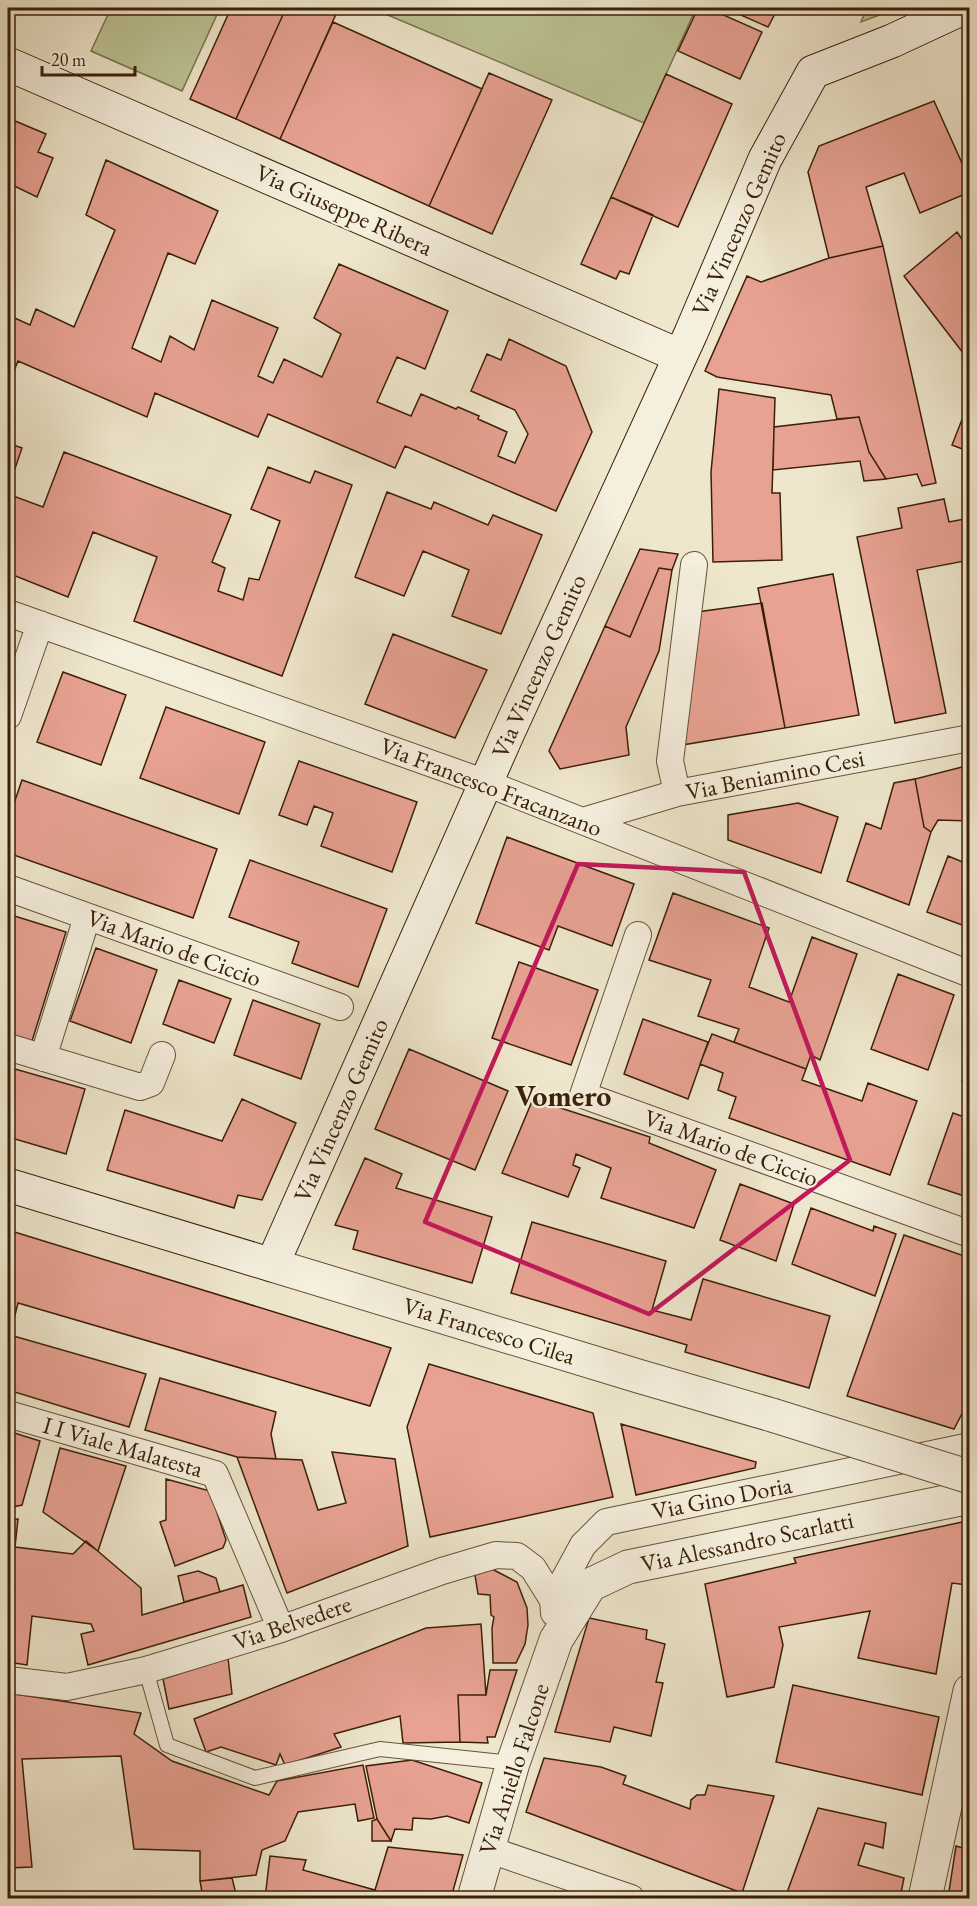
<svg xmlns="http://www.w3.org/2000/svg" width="977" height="1906" viewBox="0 0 977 1906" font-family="'EB Garamond',serif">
<rect width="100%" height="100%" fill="#efe7cd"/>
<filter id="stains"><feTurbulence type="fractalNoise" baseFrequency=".00333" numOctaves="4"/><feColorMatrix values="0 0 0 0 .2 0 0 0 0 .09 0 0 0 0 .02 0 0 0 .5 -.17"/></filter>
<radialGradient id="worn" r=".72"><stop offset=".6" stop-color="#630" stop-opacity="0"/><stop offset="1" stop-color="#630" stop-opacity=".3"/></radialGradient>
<path fill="#bdc495" stroke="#7c724e" stroke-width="1.5" d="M111,8H220L182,91L91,51Z
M371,8H696L644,123Z
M867,8H898L861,22Z"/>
<path fill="#e8a293" stroke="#3b2007" stroke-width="1.5" d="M231,8H286L236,119L190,99Z
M286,8H328L337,12L280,139L236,119Z
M698,8H708L762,32L740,79L678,51Z
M725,8H778L768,27Z
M333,22L482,89L429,206L280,139Z
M489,73L552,100L492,234L429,206Z
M666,74L732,104L678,227L611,197Z
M934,101L962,163L970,160V192L920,213L904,173L866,187L883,246L829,258L808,172L819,146Z
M8,118L46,134L38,152L53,158L37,197L8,183Z
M106,160L218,211L195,264L168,253L132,348L161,362L170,336L194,350L212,300L278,328L258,376L273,383L284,359L322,377L341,334L314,318L339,264L448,311L425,369L397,357L377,402L411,416L421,394L456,409L458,407L479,416L478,419L507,432L498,456L515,463L528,434L515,410L471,391L487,354L501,360L509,339L566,366L592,432L556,511L405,446L395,468L268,414L258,437L155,393L147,417L18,361L11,378L8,377V315L30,325L36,309L74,327L115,230L86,215Z
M611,197L653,215L629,274L620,271L616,279L581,264Z
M957,232L966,245L970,244V362L904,276Z
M883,246L936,483L922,486L917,474L886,479L869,452L859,417L837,419L831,395L717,377L705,371L747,276L761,282L829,258Z
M719,389L775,398L772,493H780L782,560L713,562L711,472Z
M859,417L869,452L886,479L864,481L860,461L773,470L774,427Z
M963,417L970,420V452L952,445Z
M8,443L22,448L8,489Z
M64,452L231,515L212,562L225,568L218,591L243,600L249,578L259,580L280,521L251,509L268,467L310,483L315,471L352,485L282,676L134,621L157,557L93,532L68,597L8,573V494L43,507Z
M387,492L431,509L434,502L488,525L493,515L542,535L501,634L452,616L469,570L423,551L404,596L355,577Z
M944,499L949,522L970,518V560L917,570L946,713L895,723L857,537L902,528L898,508Z
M640,549L678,554L672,570L659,568L630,637L605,626Z
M659,568L672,570L659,651L626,727L629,755L560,769L549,751L605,626L630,637Z
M833,574L859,715L785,728L758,588Z
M762,603L785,728L682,745L697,612Z
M393,634L487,670L455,738L365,704Z
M63,672L126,695L101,765L37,742Z
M166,707L265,742L239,814L140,778Z
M299,761L417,802L392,872L321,846L333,813L314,806L307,825L279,815Z
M970,765V821L938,820L931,832L924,827L915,779Z
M915,779L924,827L931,832L909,905L847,881L866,823L881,829L894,783Z
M22,780L217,849L193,918L8,853V821Z
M798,803L838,817L821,873L728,840V815Z
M507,837L634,884L612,946L558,926L549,950L476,923Z
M948,856L970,865V928L927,912Z
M250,860L387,909L358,987L292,963L299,942L229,917Z
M673,893L769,928L749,987L789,1002L812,937L857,954L820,1060L811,1055L806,1069L734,1042L739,1029L698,1016L711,980L649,960Z
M8,914L66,932L32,1041L8,1033Z
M96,948L157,970L131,1043L70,1021Z
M519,962L598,990L571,1065L492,1038Z
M898,974L954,995L928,1070L871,1049Z
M179,980L231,999L214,1043L163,1024Z
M253,1000L320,1024L301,1079L234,1055Z
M643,1019L708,1042L688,1099L624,1074Z
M712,1034L806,1069L802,1080L862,1101L868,1083L917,1101L890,1175L729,1118L736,1097L718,1090L723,1073L700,1064Z
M409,1049L508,1091L475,1170L375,1129Z
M970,1061V1084L962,1081Z
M8,1067L85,1089L66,1154L8,1137Z
M242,1099L296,1123L262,1200L238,1195L234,1208L107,1170L125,1110L222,1141Z
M533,1099L650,1137L649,1143L716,1170L694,1228L601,1198L611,1168L576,1154L573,1165L580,1168L568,1197L502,1173Z
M953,1113L970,1119V1198L928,1184Z
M365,1158L402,1174L396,1188L492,1217L472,1283L353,1249L358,1231L335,1225Z
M740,1184L794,1204L776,1261L720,1240Z
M811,1208L873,1231L874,1226L896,1234L875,1296L792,1264Z
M532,1222L666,1261L652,1310L691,1320L703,1279L830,1316L809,1388L685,1352L687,1345L511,1293Z
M8,1230L391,1348L370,1406L18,1303L10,1335L146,1374L129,1427L8,1390Z
M904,1235L970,1258V1398L954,1429L847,1396Z
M429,1364L593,1413L613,1497L430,1537L407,1427Z
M160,1378L276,1412L271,1434L276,1459L237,1457L145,1430Z
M621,1424L756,1462L755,1468L636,1495Z
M8,1431L40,1441L22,1505L8,1508Z
M60,1448L126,1466L98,1551L43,1512Z
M332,1452L395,1459L408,1546L287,1593L237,1457L302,1460L318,1510L346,1503Z
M166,1479L210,1491L226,1540L223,1548L175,1566L160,1522L166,1520Z
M18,1519L15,1547L73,1554L86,1541L141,1588L142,1615L243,1585L251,1617L88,1665L81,1634L94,1631L91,1624L32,1616L27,1665L8,1662V1521Z
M967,1521H970V1574L967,1585L952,1583L936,1674L858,1658L870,1611L779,1627L783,1645L774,1687L727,1697L705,1584L796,1563L794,1558Z
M492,1569L517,1582L527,1608L528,1625L525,1644L516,1663H493L492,1628L494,1617L491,1615L490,1595L478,1594L475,1575Z
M198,1571L216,1578L220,1592L184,1602L178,1576Z
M589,1618L647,1630L646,1639L665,1644L656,1682L663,1683L651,1736L614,1727L610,1742L555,1732Z
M481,1624L486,1695H458L460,1742L403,1743L400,1716L334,1734L341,1747L285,1765L280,1754L276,1765L221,1747L206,1752L194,1719L426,1628Z
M228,1658L232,1694L169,1709L163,1679Z
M490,1670H517L495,1737H487L488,1743L460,1742L458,1695H486Z
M793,1685L939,1717L922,1795L776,1762Z
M8,1693L141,1713L134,1734L172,1761L269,1795L277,1781L363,1765L374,1818L358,1821L355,1804L298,1812L285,1841L262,1850L256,1875L200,1881V1851L134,1849L121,1756L22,1759L32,1867L8,1868Z
M544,1758L601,1767L626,1776L623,1784L690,1809L691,1800L697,1795H705L708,1785L774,1796L742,1893L526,1812Z
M412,1760L482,1783L469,1823L447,1816L431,1819L413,1818L412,1830L395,1829L391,1841L377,1819L366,1766Z
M818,1808L886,1823L883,1848L865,1843L858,1865L904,1878L900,1898H785Z
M377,1819L391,1841H372V1821Z
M956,1846L970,1850V1898H948Z
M388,1847L463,1855L451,1898H265L270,1856L306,1860L303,1870L375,1890Z
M232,1878L237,1898H203L200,1881Z
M529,1892L545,1898H527Z"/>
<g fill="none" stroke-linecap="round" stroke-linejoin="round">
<defs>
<path id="service" d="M146,1670L167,1745L255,1778L380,1749L513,1763"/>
<path id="minor" d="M8,613L486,783L970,974
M8,716L40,624
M677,793L670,761L694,565
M583,821L677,793L970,738
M8,888L340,1007
M638,935L583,1095L970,1234
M8,1047L140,1087L151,1083L162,1055
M43,1058L87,917
M8,1414L215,1474L281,1629
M554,1613L553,1600L583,1545L606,1522L970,1446
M8,1680L67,1687L146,1670L281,1629L442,1571L496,1555L517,1556L533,1568L553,1600
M487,1849L631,1898"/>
<path id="tertiary" d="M272,1265L638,1376L772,1415
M474,1898L513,1763L556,1640L590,1585L628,1567L970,1497
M925,1898L970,1691"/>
<path id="secondary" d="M8,64L680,356
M8,1185L272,1265L507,735L691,333L765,159L813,72L892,41L963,8"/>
</defs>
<use href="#service" stroke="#685238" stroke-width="16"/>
<use href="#minor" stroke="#685238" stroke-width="28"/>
<use href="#tertiary" stroke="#685238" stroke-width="35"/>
<use href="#secondary" stroke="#3b2007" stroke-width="35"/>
<use href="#service" stroke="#f5efde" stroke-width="14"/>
<use href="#minor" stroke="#f5efde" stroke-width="26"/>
<use href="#tertiary" stroke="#f5efde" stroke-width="33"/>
<use href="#secondary" stroke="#f5efde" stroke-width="33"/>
<defs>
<path id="tertiary-bridge" d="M772,1415L970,1477"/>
</defs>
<use href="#tertiary-bridge" stroke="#685238" stroke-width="35" stroke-linecap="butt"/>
<use href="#tertiary-bridge" stroke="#f5efde" stroke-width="33"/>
</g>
<path fill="none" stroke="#c2185b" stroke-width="4.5" stroke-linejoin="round" d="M578,864L744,872L850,1160L649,1314L425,1222Z"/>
<g text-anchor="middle" stroke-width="4.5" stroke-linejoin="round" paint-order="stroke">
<g font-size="24" fill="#3b2007" stroke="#f5efde">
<text transform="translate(344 210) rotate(24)" y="8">Via Giuseppe Ribera</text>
<text transform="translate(739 224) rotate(-66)" y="8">Via Vincenzo Gemito</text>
<text transform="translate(539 666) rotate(-66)" y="8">Via Vincenzo Gemito</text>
<text transform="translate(775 775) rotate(-11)" y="8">Via Beniamino Cesi</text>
<text transform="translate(491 787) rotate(21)" y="8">Via Francesco Fracanzano</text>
<text transform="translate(174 948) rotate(20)" y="8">Via Mario de Ciccio</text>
<text transform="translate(341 1110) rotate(-66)" y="8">Via Vincenzo Gemito</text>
<text transform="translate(731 1148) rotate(20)" y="8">Via Mario de Ciccio</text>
<text transform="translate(489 1331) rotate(17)" y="8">Via Francesco Cilea</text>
<text transform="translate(123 1447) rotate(16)" y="8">I I Viale Malatesta</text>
<text transform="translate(722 1498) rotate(-11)" y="8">Via Gino Doria</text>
<text transform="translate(747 1542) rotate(-12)" y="8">Via Alessandro Scarlatti</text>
<text transform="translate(292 1623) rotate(-19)" y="8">Via Belvedere</text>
<text transform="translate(514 1769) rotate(-72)" y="8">Via Aniello Falcone</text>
</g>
<g font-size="30" font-weight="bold" fill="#3b2007" stroke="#f5efde">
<text x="563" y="1106">Vomero</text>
</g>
</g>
<rect width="977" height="1906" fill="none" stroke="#efe7cd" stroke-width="30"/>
<rect x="9" y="9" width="959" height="1888" fill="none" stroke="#3b2007" stroke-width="3"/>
<rect x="15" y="15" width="947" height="1876" fill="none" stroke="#3b2007" stroke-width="1.5"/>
<path d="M42 66v9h93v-9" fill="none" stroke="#3b2007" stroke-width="3"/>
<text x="51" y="66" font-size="18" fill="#3b2007" stroke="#f5efde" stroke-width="4.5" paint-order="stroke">20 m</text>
<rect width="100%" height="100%" filter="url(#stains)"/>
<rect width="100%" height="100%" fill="url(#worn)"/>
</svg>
